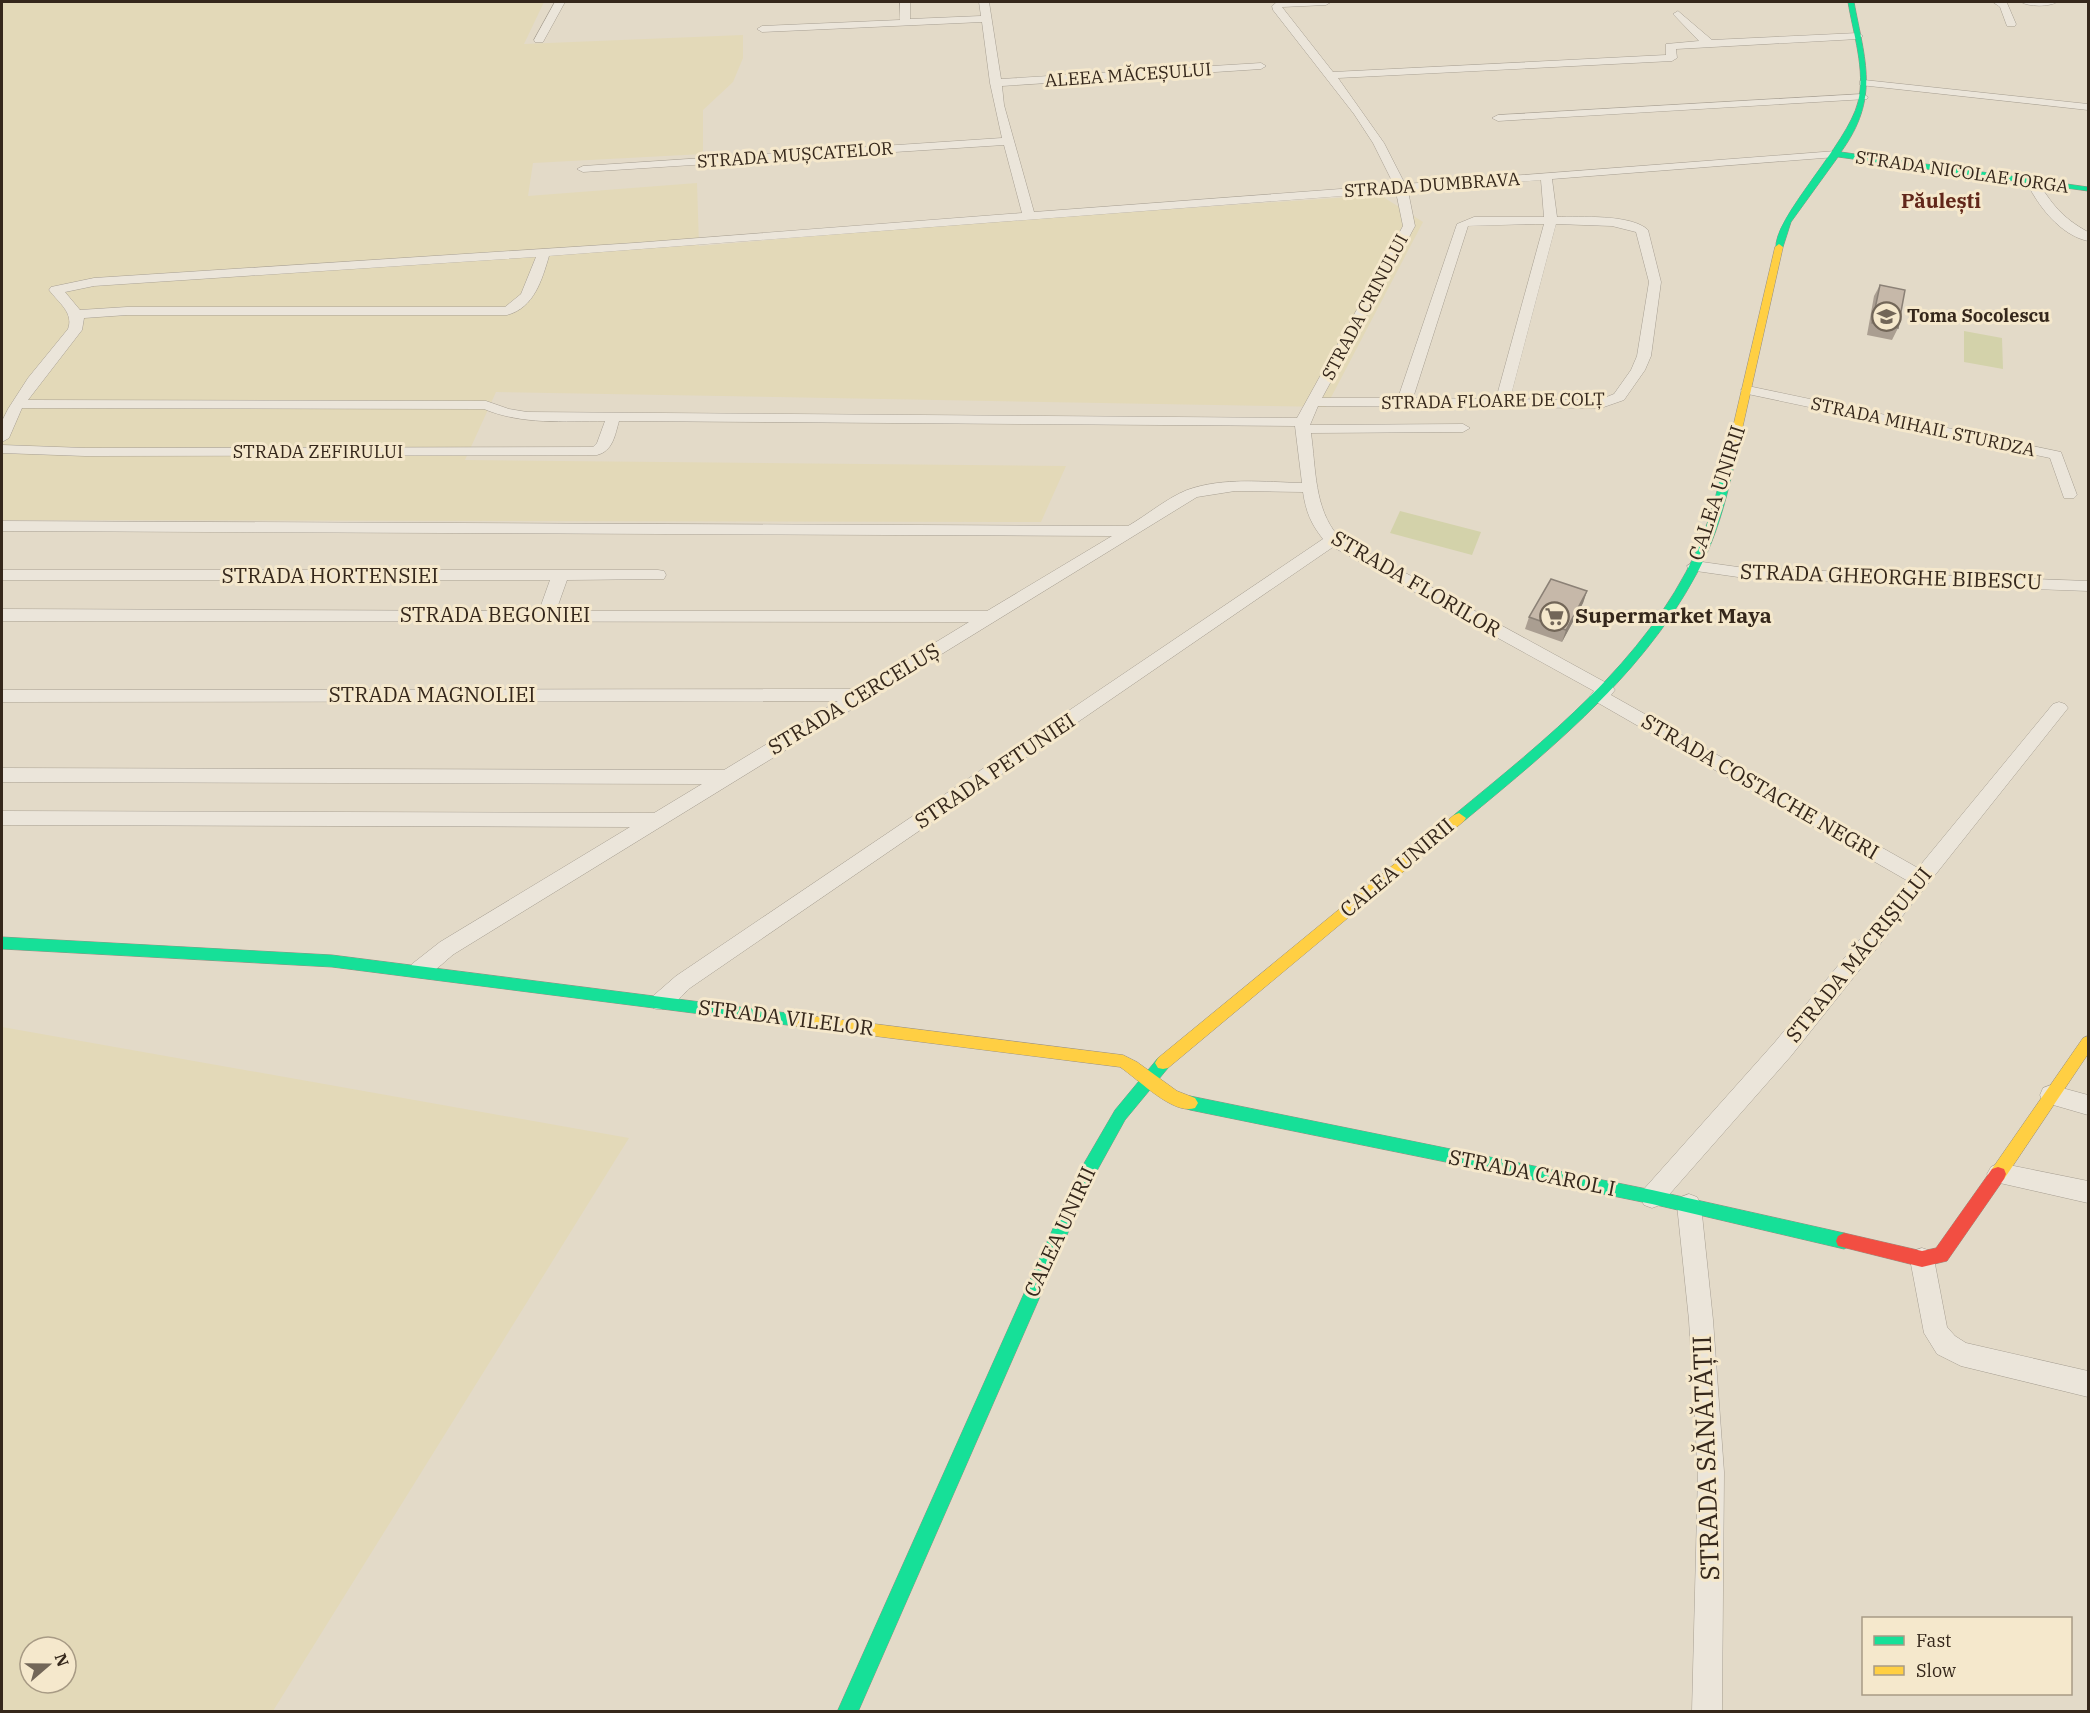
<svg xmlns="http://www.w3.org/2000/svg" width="2090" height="1713" viewBox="0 0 2090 1713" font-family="'IBM Plex Serif',serif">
<rect width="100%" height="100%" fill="#e3dac8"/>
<path fill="#e3d9b8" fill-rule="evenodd" d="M2,2H544L524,44L743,35V58L733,82L703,110V154L533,163L528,196L697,183L699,246L955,224L1380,195L1423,222L1326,407L496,392L465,460L1066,466L1041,522L2,520Z
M2,1027L629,1138L273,1711H2ZM30,1647H66V1683H30Z"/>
<path fill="#d3d2aa" d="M1964,331L2002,338L2003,369L1964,362Z
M1400,511L1481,532L1472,555L1390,533Z"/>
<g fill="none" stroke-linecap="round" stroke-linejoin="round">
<defs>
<path id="street" d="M555,2H565L543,42H535L534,40Z
M900,2H910V19L981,16L979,2H989L1001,79L1261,63L1266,66L1261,69L1002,86L1004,105L1034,212L1394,185L1373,143L1354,114L1273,10L1272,6L1277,2H1331L1326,5L1282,7L1333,72L1666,55V44L1699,41L1675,16L1673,14L1678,11L1712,40L1858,33L1863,36L1858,39L1676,49L1677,58L1672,61L1338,78L1384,143L1405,184L1836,151L1842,154L1836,157L1552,179L1557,217C1579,217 1632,214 1648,230L1661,282L1651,356L1645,370L1624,400L1601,408L1318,406L1310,425L1463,424L1470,428L1463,432L1311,433C1316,469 1314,508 1338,536L1612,686L1615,690L1611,695L1918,868L2053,704L2059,702L2065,704L2068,708L1791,1056L1660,1205L1652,1208L1644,1205L1640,1197L1644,1189L1775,1042L1908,881L1593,700L1590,696L1594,691L1333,547L690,988C679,998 668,1014 653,1008L649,1002L653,996L676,976L1323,539C1311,524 1306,512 1303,492L1235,491L1197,497L454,954C442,963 428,981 412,976L409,970L412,964L440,942L630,827L2,825V811L654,813L702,784L2,782V768L724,770L838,701L2,702V690L859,689L969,622L2,621V609L539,611L550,580H2V570H658L664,571L666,575L664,579L567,580L556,611H987L1112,536L2,531V521L1128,526C1147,515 1167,498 1187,490C1223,477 1265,482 1302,483L1295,426L619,421C615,435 613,451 597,455L85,456L2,453V445L85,448L593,447L597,443L605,421C564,421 522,425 484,409L22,408L9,438L2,442V421L8,409L28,378L68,329C74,313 59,303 49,290L51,287L94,278L634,243L1022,213L1004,145L583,172L577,169L583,166L1002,138L990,83L982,22L762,32L757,29L762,26L900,20ZM1541,180L1544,217H1474L1457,224L1398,398H1322L1415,226L1408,191ZM1396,192L1403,226L1297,418L527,412L509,409L486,401L28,400L82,330L84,318L127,315H507C534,308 542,280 549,256ZM1536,224H1544L1496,399L1413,398L1468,226ZM1556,224L1612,226L1636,232L1649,282L1637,356L1631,370L1614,394L1599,400L1510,399ZM536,257L521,294L505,307H127L80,310L65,292L94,286Z
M1993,2L2007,3L2016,24L2015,26H2007L2000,7Z
M2021,2H2057C2049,7 2029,7 2021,2Z
M1864,80L2088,104V110L1860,85V81Z
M1863,94L1868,97L1867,99L1498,121L1492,118L1498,115Z
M2032,177L2036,179C2052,204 2061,217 2088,232V241C2060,235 2038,206 2026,181Z
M1748,386L2061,452L2077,495L2074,498H2064L2050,458L1743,393L1741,390Z
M1695,561L1745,568L2088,581V591L1745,578L1689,570L1687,566Z
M2051,1085L2088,1095V1115L2043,1102L2040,1095L2043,1088Z
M1999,1163L2088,1181V1203L1991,1181L1987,1174L1991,1167Z
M1689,1194L1697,1197L1701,1205L1713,1320L1724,1472L1722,1712H1692L1698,1472L1689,1320L1677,1205L1681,1197Z
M1922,1248L1931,1251L1934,1259L1947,1327L1955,1336L1966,1343L2088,1371V1397L1961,1366L1937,1354L1924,1333L1910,1259L1913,1251Z"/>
<path id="fast" d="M1848,2H1854C1865,61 1880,98 1841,152L2088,187V191L1838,157L1791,222L1783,247L1776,249C1772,219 1848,144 1858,102C1866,71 1853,33 1848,2Z
M1730,458L1735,461C1728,492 1720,524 1707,553C1655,665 1557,744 1464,821H1454L1452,818L1454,815C1546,739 1645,662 1696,552C1709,523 1717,492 1725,461Z
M2,937L332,955L795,1014L800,1016L802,1020L800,1024L795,1026L332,967L2,949Z
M1163,1057L1168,1058L1171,1063L1168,1068L1125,1120L1088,1187L858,1712H837L1076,1177L1115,1110L1158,1058Z
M1190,1096L1652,1190L1844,1233L1850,1236L1852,1241L1850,1246L1844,1249L1652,1204L1190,1110L1185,1108L1182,1103L1185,1098Z"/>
<path id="slow" d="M1779,244L1783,247L1735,461L1730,464L1725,461L1775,247Z
M1459,813L1466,818L1464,821L1168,1068L1163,1069L1158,1068L1155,1063L1158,1058L1454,815Z
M795,1014L1123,1055L1137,1062L1177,1091L1195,1098L1198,1103L1195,1108C1174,1116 1138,1079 1120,1067L795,1026L790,1024L788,1020L790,1016Z
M2088,1036V1054L2004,1179L1998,1181L1992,1179L1990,1174L1992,1169L2083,1038Z"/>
<path id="jam" d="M1998,1167L2004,1169L2006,1174L2004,1179L1947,1261L1922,1267L1838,1246L1836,1241L1838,1236L1844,1233L1922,1251L1936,1248L1992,1169Z"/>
</defs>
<use href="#street" stroke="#a79f92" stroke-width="1"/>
<use href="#fast" stroke="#978e82" stroke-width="1"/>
<use href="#slow" stroke="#978e82" stroke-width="1"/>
<use href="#jam" stroke="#978e82" stroke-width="1"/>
<use href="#street" fill="#ebe5da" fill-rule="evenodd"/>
<use href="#fast" fill="#16e098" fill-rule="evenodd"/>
<use href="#slow" fill="#ffcf43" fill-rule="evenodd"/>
<use href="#jam" fill="#f24e42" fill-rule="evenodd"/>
</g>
<path fill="#aa9e91" d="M1880,285L1898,328L1892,340L1867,335L1874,296Z
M1587,591L1583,603L1562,642L1525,629L1529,617Z"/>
<path fill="#8b8176" d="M1587,591L1583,603L1562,642L1566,630Z"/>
<path fill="#c6b8a9" stroke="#8b8176" stroke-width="1.5" d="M1880,285L1905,290L1898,328L1872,323Z
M1551,579L1587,591L1566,630L1529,617Z"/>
<defs>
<symbol id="school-ring" viewBox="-11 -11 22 22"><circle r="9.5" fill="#f5e8cc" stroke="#726658" stroke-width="1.5"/><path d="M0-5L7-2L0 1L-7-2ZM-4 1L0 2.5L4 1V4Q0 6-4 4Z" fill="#726658"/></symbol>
<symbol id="supermarket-ring" viewBox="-11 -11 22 22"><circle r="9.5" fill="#f5e8cc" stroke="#726658" stroke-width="1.5"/><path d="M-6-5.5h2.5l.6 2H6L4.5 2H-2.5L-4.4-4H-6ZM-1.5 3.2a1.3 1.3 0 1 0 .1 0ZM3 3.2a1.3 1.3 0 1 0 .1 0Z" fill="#726658"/></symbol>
</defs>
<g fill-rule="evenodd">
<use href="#school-ring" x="1870" y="300" width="33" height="33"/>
<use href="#supermarket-ring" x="1538" y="600" width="33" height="33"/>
</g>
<g text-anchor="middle" stroke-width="6" stroke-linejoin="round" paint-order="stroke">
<g font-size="18" fill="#35271b" stroke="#f5e8cc">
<text transform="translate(1128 75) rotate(-4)" y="6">ALEEA MĂCEȘULUI</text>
<text transform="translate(795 155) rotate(-4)" y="6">STRADA MUȘCATELOR</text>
<text transform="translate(1962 172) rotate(8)" y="6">STRADA NICOLAE IORGA</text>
<text transform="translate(1432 185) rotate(-4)" y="6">STRADA DUMBRAVA</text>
<text transform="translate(1365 307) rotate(-62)" y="6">STRADA CRINULUI</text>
<text transform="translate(1493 401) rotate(-1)" y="6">STRADA FLOARE DE COLȚ</text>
<text transform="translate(1923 427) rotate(12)" y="6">STRADA MIHAIL STURDZA</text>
<text x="318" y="458">STRADA ZEFIRULUI</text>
</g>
<g font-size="18" font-weight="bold" fill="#35271b" stroke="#f5e8cc" text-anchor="start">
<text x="1907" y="322">Toma Socolescu</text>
</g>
<g font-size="20" font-weight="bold" fill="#62271a" stroke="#f5e8cc">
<text x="1941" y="208">Păulești</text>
</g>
<g font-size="21" fill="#35271b" stroke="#f5e8cc">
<text transform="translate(1717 493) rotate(-72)" y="7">CALEA UNIRII</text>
<text x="330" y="583">STRADA HORTENSIEI</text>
<text transform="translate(1891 577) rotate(2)" y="7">STRADA GHEORGHE BIBESCU</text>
<text transform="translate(1416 584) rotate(30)" y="7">STRADA FLORILOR</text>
<text x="495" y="622">STRADA BEGONIEI</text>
<text x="432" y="702">STRADA MAGNOLIEI</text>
<text transform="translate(854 699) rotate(-31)" y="7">STRADA CERCELUȘ</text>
<text transform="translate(995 771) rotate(-34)" y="7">STRADA PETUNIEI</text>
<text transform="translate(1760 787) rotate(30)" y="7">STRADA COSTACHE NEGRI</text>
<text transform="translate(1397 868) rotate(-40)" y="7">CALEA UNIRII</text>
<text transform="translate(1859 955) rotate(-51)" y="7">STRADA MĂCRIȘULUI</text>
<text transform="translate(786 1018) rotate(7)" y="7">STRADA VILELOR</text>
<text transform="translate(1532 1173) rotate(11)" y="7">STRADA CAROL I</text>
<text transform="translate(1060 1232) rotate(-65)" y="7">CALEA UNIRII</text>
</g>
<g font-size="21" font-weight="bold" fill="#35271b" stroke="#f5e8cc" text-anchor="start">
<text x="1575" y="623">Supermarket Maya</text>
</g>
<g font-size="26" fill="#35271b" stroke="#f5e8cc">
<text transform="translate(1706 1458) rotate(-92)" y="9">STRADA SĂNĂTĂȚII</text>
</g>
</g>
<rect width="2090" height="1713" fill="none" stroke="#35271b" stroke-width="6"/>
<rect x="1862" y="1617" width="210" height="78" fill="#f5e8cc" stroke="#a89b85" stroke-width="1.5"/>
<rect x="1874" y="1636" width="30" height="9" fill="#16e098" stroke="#a89b85" stroke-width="1.5"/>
<text x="1916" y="1647" font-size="18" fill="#35271b">Fast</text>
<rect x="1874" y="1666" width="30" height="9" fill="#ffcf43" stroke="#a89b85" stroke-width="1.5"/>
<text x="1916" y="1677" font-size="18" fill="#35271b">Slow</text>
<g transform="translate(48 1665) rotate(70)"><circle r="28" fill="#f5e8cc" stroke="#a89b85" stroke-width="1.5"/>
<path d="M0-4.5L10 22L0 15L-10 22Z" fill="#726658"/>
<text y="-9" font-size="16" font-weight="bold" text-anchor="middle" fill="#35271b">N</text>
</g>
</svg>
